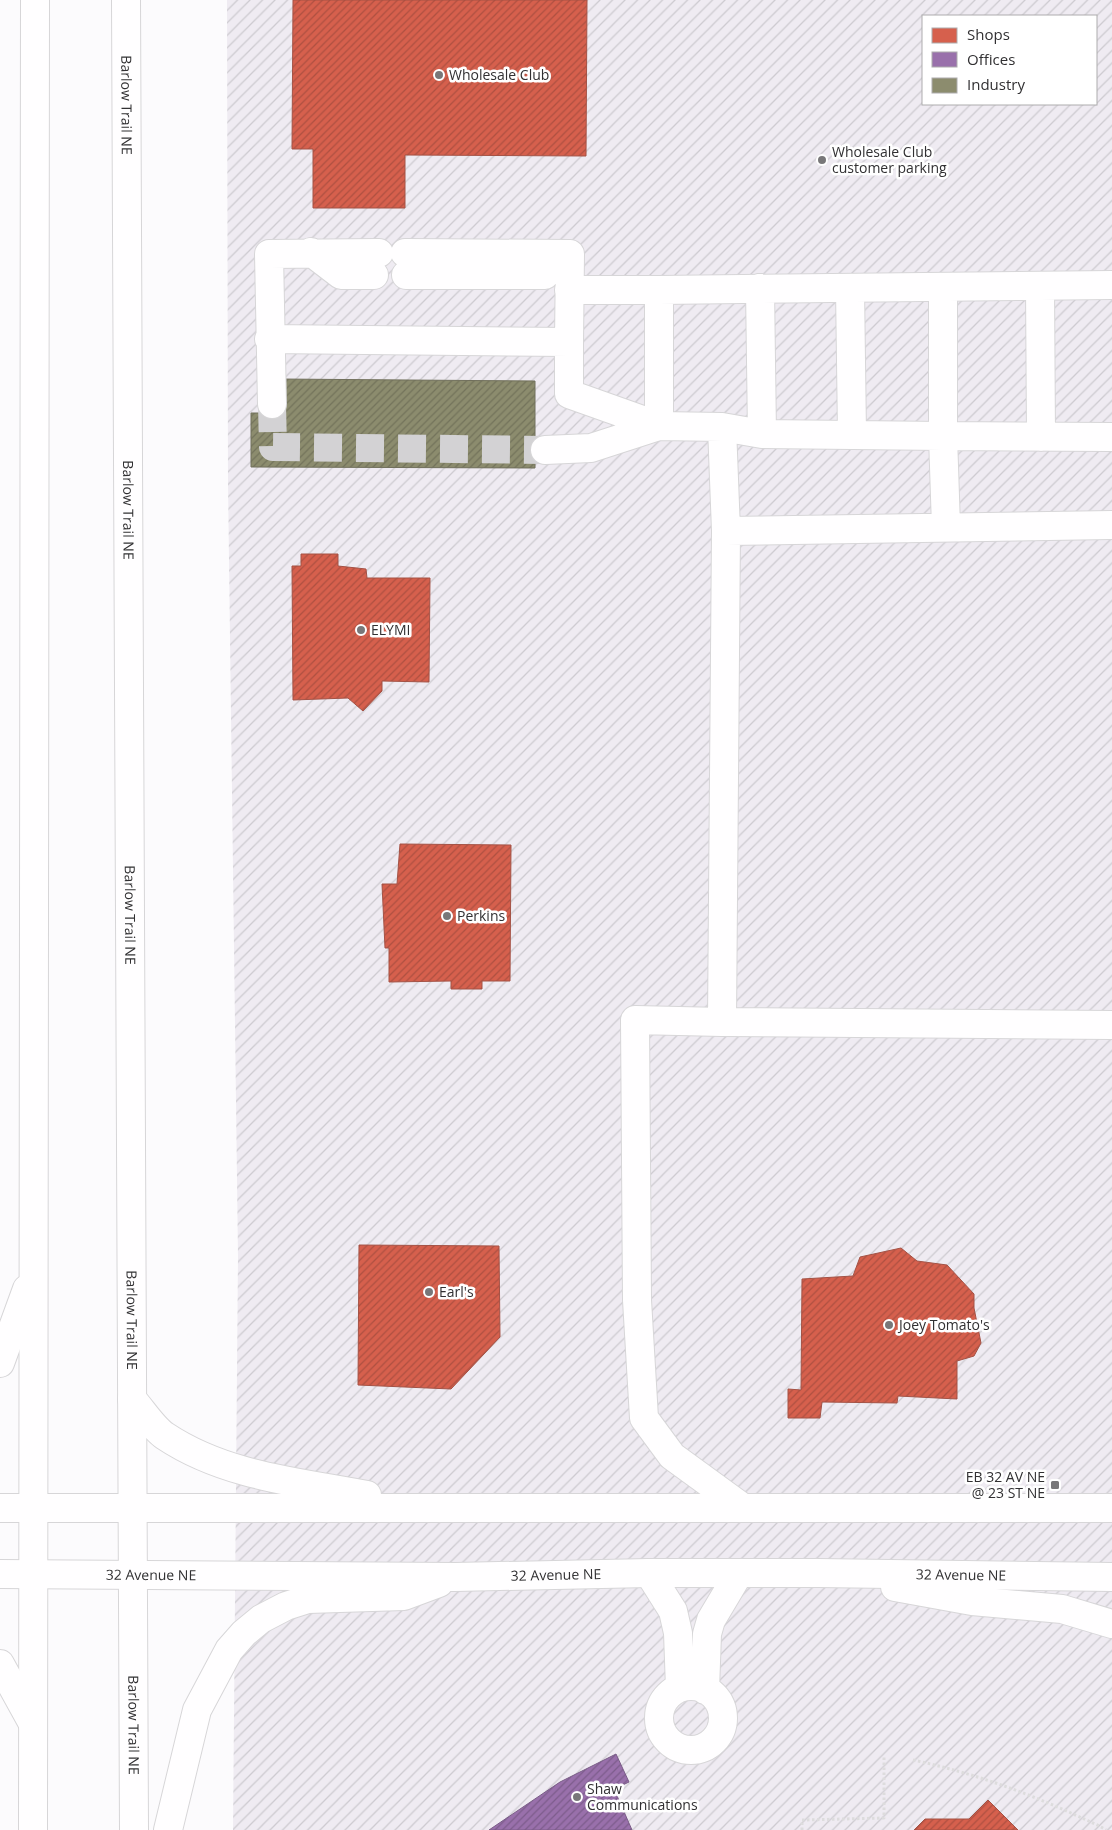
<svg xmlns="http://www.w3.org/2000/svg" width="1112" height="1830" viewBox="0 0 1112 1830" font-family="'Open Sans',sans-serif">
<defs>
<pattern id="industrial-furrows" width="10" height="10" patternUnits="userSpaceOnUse" patternTransform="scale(1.25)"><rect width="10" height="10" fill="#efebf2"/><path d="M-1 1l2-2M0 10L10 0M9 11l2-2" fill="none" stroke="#cdcad0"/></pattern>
<pattern id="shops-hatch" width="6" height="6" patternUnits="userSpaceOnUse" patternTransform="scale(1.25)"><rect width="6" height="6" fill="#d6604d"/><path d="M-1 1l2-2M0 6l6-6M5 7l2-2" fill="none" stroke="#ae5041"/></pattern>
<pattern id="offices-hatch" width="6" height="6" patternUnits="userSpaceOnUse" patternTransform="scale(1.25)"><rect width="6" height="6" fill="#9970ab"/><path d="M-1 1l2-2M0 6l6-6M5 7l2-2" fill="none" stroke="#7d5c8c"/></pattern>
<pattern id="industry-hatch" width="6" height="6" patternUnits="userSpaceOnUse" patternTransform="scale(1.25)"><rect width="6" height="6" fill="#8c8c6e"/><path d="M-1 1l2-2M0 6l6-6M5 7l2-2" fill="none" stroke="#73735b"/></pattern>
</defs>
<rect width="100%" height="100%" fill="#fcfbfd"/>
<path fill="url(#industrial-furrows)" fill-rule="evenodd" d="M227,0H1112V1830H233L238,1256L228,482ZM923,16H1096V104H923Z"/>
<path fill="url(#shops-hatch)" stroke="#a45245" d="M293,0H587L586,156L405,155V208H313V149H292Z
M301,554H338V566L366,569L367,578H430L429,682L382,681V691L363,711L348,698L293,700L292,566H301Z
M400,844L511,845L510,981H482V989H451V981L389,982V948H385L382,884H397Z
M359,1245L499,1246L500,1337L451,1389L358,1385Z
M901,1248L917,1261L947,1265L974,1294V1308L981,1343L974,1356L957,1361V1399L898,1396L897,1403L822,1402L820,1418H788V1389L801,1390L802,1279L853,1276L860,1257Z
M988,1800L1018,1830H914L925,1819H969Z"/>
<path fill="url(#offices-hatch)" stroke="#7a5d87" d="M616,1754L629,1782L614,1789L632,1830H489L560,1782Z"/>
<path fill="url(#industry-hatch)" stroke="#71705c" d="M279,379L535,381V468L251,467V413H279Z"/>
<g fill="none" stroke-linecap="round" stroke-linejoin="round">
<path stroke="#d3d2d4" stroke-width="28" stroke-dasharray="28 14" stroke-linecap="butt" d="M272,404L273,447L545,450"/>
<defs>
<path id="minor" d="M311,252L341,275H374
M406,275H545L552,254
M1040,286L1041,437
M760,288L762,434
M850,288L852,434
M569,290H659V426
M659,290L1112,285
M269,339L569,342L570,254L405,253
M569,342V394L659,426
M272,404L269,254L379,253
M722,427L762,434L943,436V287
M545,450L591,448L659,426L722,427L726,531
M1112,525L726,531L722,1022L1112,1025
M946,527L943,436L1112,437
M722,1022L635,1020L637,1300L644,1418L672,1456L742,1507
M649,1573L673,1611L678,1633L680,1688
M659 1718a32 32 0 1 1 64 0a32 32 0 1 1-64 0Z
M705,1690L707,1634L711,1620L739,1573"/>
<g id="major">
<path id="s1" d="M126,0L134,1830"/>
<path d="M0,1363L27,1289"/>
<path d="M132,1399C142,1410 153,1428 165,1436C225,1476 298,1482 367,1495"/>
<path d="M0,1508H1112"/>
<path id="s2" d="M0,1574L455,1577L649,1573H818L1112,1577"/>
<path d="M895,1587L972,1601L1062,1609L1112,1624"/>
<path d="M0,1664L32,1722"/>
<path d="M33,1830L35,0"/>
<path d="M168,1830L197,1710L229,1650L244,1633L261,1619L286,1606L308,1599L404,1596L439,1583"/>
</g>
</defs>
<use href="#minor" stroke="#d7d6d8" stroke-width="30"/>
<use href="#major" stroke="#d7d6d8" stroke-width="30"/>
<path stroke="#dddcdd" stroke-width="3" stroke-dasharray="2.5 2.5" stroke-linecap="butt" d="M913,1760C969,1772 1020,1790 1071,1813C1083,1819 1095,1823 1106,1830
M802,1830V1820L884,1818V1757"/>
<use href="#minor" stroke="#fffeff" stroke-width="28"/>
<use href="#major" stroke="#fffeff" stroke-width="28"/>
</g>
<g fill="#787779" stroke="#fff" stroke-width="2">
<circle cx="439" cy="75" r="5"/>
<circle cx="822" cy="160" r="5"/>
<circle cx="361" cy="630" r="5"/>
<circle cx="447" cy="916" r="5"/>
<circle cx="429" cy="1292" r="5"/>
<circle cx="889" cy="1325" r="5"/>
<rect x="1050" y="1480" width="10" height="10" rx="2.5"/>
<circle cx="577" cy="1797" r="5"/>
</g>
<g text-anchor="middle" stroke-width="5" stroke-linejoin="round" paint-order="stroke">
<g font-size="14" fill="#313032" stroke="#fff" text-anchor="start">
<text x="449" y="80">Wholesale Club</text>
<text x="832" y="157">Wholesale Club<tspan x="832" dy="16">customer parking</tspan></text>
<text x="371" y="635">ELYMI</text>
<text x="457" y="921">Perkins</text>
<text x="439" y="1297">Earl's</text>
<text x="899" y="1330">Joey Tomato's</text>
<text x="1045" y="1482" text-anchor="end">EB 32 AV NE<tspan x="1045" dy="16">@ 23 ST NE</tspan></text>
<text x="587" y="1794">Shaw<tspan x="587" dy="16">Communications</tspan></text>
</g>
<g font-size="14" fill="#313032" stroke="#fff">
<text dy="5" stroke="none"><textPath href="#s1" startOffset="105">Barlow Trail NE</textPath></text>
<text dy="5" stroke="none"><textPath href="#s1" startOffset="510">Barlow Trail NE</textPath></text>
<text dy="5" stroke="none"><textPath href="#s1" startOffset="915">Barlow Trail NE</textPath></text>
<text dy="5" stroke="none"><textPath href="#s1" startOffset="1320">Barlow Trail NE</textPath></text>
<text dy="5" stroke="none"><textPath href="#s2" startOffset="151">32 Avenue NE</textPath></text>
<text dy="5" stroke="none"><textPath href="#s2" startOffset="556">32 Avenue NE</textPath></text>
<text dy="5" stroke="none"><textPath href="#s2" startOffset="961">32 Avenue NE</textPath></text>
<text dy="5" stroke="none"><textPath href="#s1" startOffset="1725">Barlow Trail NE</textPath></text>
</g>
</g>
<rect x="922" y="15" width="175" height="90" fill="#ffffff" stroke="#adacad"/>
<rect x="932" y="28" width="25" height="15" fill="#d6604d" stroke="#adacad"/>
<text x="967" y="40" font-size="15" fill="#313032">Shops</text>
<rect x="932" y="52" width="25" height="15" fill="#9970ab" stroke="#adacad"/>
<text x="967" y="65" font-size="15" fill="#313032">Offices</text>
<rect x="932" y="78" width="25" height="15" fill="#8c8c6e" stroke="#adacad"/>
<text x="967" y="90" font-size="15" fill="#313032">Industry</text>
</svg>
